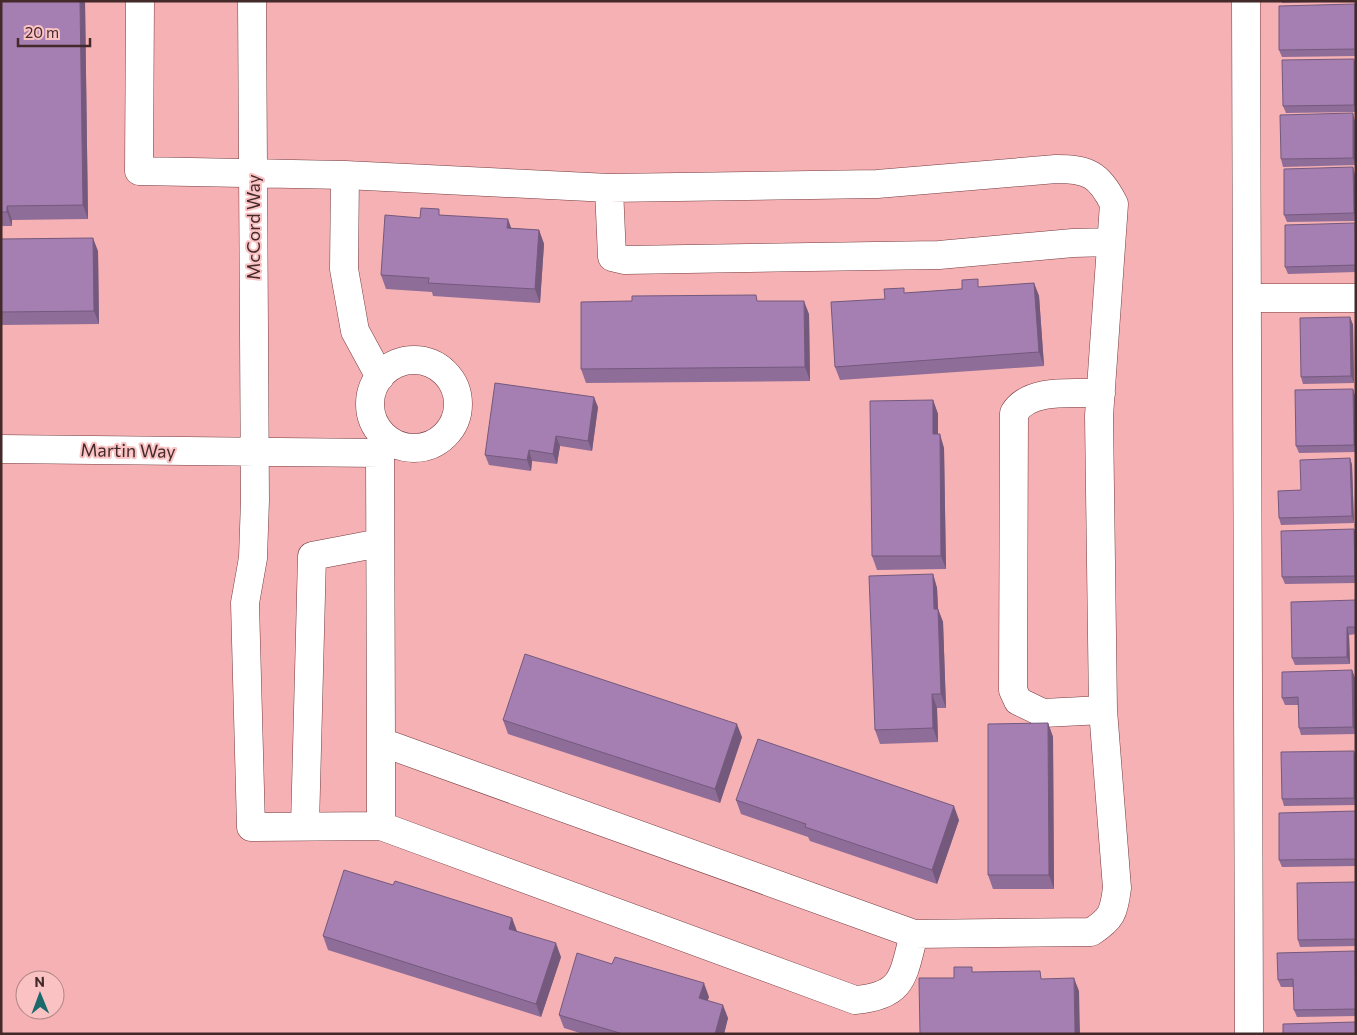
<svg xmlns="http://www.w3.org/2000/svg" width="1357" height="1035" viewBox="0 0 1357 1035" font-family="Commissioner,sans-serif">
<rect width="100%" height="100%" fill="#f5b1b3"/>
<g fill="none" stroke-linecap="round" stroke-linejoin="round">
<defs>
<path id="minor" d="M140,1L139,171L345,175
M252,1L255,500L253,558L245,603L251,827L381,826
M1246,1L1249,1034
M609,188L612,257L625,260L939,255L1073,243L1111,242
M1247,298H1356
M370 404a44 44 0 1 1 88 0a44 44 0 1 1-88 0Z
M1101,393C1075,394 1030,387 1014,413L1013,690L1018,701L1043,713L1103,710
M1,449L380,453L392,442
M380,453L381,742L914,934L1091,932C1112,919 1114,912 1117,888L1103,710L1099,416L1114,204C1099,174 1088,169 1056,169L877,184L609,188L345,175L344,269L355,331L380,377
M381,742V826L855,1000C904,996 903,976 914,934
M305,826L312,556L380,543"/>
</defs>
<use href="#minor" stroke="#753c40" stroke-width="29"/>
<use href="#minor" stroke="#fff" stroke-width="28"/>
</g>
<path fill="#8e6d99" d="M1,1H85L88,219L12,220V226H1Z
M1282,1H1356L1282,3Z
M1356,7V56L1282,57L1279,50Z
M1354,59L1356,65V112L1286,113L1283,106Z
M1355,121L1356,165L1283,167L1281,159Z
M1353,167L1355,175L1356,221L1287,222L1284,215Z
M441,215L511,228L539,230L544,244L540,303L433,296L432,292L386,289L381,275L420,218Z
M1356,225V272L1288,274L1285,267Z
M1,239L98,251L99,324L1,325Z
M1034,283L1039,296L1044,366L840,380L835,367L885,299L906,293Z
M759,301L809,314L810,381L586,383L581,369Z
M1350,317L1353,325L1354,383L1303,384L1301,377Z
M1353,389L1355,396L1356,452L1299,453L1296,446Z
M933,400L938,414V434L944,448L946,569L877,570L872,556Z
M598,407L592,451L560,446L557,464L532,461L531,471L489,465L485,455Z
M1350,458L1352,465L1354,523L1281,525L1279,518L1301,490Z
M1354,529L1356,535V583L1285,584L1282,577Z
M933,574L937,588L938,609L943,622L946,708H937L938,742L880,744L875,730Z
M1356,600V634L1349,635L1350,664L1295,665L1292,658Z
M1352,670L1355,678L1356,734L1301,735L1299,728L1298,705H1285L1282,698Z
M503,720L742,737L720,803L508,734Z
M1048,723L1053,737L1054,889H993L988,875Z
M1356,757V805L1284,806L1282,799Z
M736,800L959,820L937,884L810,841L808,837L741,814Z
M1356,811V866L1282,867L1279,860Z
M1356,882V946L1300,947L1298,940Z
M393,885L512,918L517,931L561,957L541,1017L328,950L323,936Z
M1355,951L1356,953V1016L1297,1017L1294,1010V987H1281L1278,980Z
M709,997L707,1000L728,1018L724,1034H583L564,1028L559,1015Z"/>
<path fill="#74597d" d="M80,1H85L88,219L83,205Z
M1355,4L1356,7V50L1355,49Z
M1354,59L1356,65V108L1354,105Z
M1353,113L1355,121L1356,165L1353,158Z
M1353,167L1355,175L1356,219L1354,213Z
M7,206L12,220V226L7,212Z
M508,219L513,233L507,228Z
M539,230L544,244L540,303L535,289Z
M93,238L98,251L99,324L94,311Z
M1034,283L1039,296L1044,366L1039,352Z
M804,301L809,314L810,381L805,367Z
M1350,317L1353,325L1354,383L1351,376Z
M1353,389L1355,396L1356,451L1354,445Z
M594,397L598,407L592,451L588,441Z
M933,400L938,414V448L933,434Z
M940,434L944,448L946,569L941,556Z
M556,436L560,446L557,464L553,454Z
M529,450L532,461L531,471L527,460Z
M1350,458L1352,465L1354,523L1352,516Z
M1354,529L1356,535V579L1355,576Z
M933,574L937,588L938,609L943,622L946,708L941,694L934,609Z
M1347,627L1349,635L1350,664L1347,657Z
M1352,670L1355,678L1356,734L1353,727Z
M932,694L937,708L938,742L933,728Z
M1048,723L1053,737L1054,889L1049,875Z
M737,724L742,737L720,803L715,789Z
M1354,751L1356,757V802L1354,798Z
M954,806L959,820L937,884L932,870Z
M512,918L517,932L509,929Z
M556,943L561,957L541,1017L536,1004Z
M1074,978L1079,991L1080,1034H1075Z
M704,983L709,997L704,1011L699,998Z
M723,1005L728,1018L724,1034H715Z"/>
<path fill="#a57fb2" stroke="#74597d" d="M1,1H80L83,205L7,206V212H1Z
M1355,4V49L1279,50V6Z
M1354,59V105L1283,106L1282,60Z
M1353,113V158L1281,159L1280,115Z
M1353,167L1354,213L1284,215V169Z
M421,208L439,209V215L508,219L507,228L539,230L535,289L428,283L429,278L381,275L385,215L420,218Z
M1355,223L1356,265L1285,267V225Z
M93,238L94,311L1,312V239Z
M978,279V287L1034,283L1039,352L835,367L831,302L885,299L884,289L904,288V293L962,289V280Z
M756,295L757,301H804L805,367L581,369V302L632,301V296Z
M1350,317L1351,376L1301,377L1300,318Z
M495,383L594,397L588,441L556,436L553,454L529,450L527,460L485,455Z
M1353,389L1354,445L1296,446L1295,390Z
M933,400V434H940L941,556H872L870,401Z
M1350,458L1352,516L1279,518L1278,491L1301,490L1300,460Z
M1354,529L1355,576L1282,577L1281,531Z
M933,574L934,609H938L941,694H932L933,728L875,730L869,576Z
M1356,600V627H1347V657L1292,658L1291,602Z
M525,654L737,724L715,789L503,720Z
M1352,670L1353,727L1299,728L1298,697L1282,698V672Z
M1048,723L1049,875H988V724Z
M758,739L954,806L932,870L805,827L806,824L736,800Z
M1354,751V798L1282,799L1281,752Z
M1356,811V859L1279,860V813Z
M344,870L393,885L395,881L512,918L509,929L556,943L536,1004L323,936Z
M1356,882V939L1298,940L1297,883Z
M1355,951L1356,1009L1294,1010L1293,979L1278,980L1277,953Z
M577,953L612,964L615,957L704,983L699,998L723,1005L715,1034H623L559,1015Z
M954,967H972V972L1040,971L1041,979L1074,978L1075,1034H920L919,978H954Z
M1356,1022V1034H1283V1024Z"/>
<g text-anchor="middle" stroke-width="4" stroke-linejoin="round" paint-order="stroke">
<g font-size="18" fill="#43292a" stroke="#fac2c3">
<text transform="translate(254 227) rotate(-90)" y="6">McCord Way</text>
<text transform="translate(128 451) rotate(1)" y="6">Martin Way</text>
</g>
</g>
<rect width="1357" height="1035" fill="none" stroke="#43292a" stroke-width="5"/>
<g transform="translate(40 995) rotate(359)"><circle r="24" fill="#fac2c3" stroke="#b18586"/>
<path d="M0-4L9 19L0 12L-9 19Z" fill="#1b696b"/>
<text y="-8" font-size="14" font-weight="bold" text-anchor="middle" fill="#43292a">N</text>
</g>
<path d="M18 38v8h72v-8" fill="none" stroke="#43292a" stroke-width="2.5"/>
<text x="25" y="38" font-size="15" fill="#43292a" stroke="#fac2c3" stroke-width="4" paint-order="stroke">20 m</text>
</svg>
